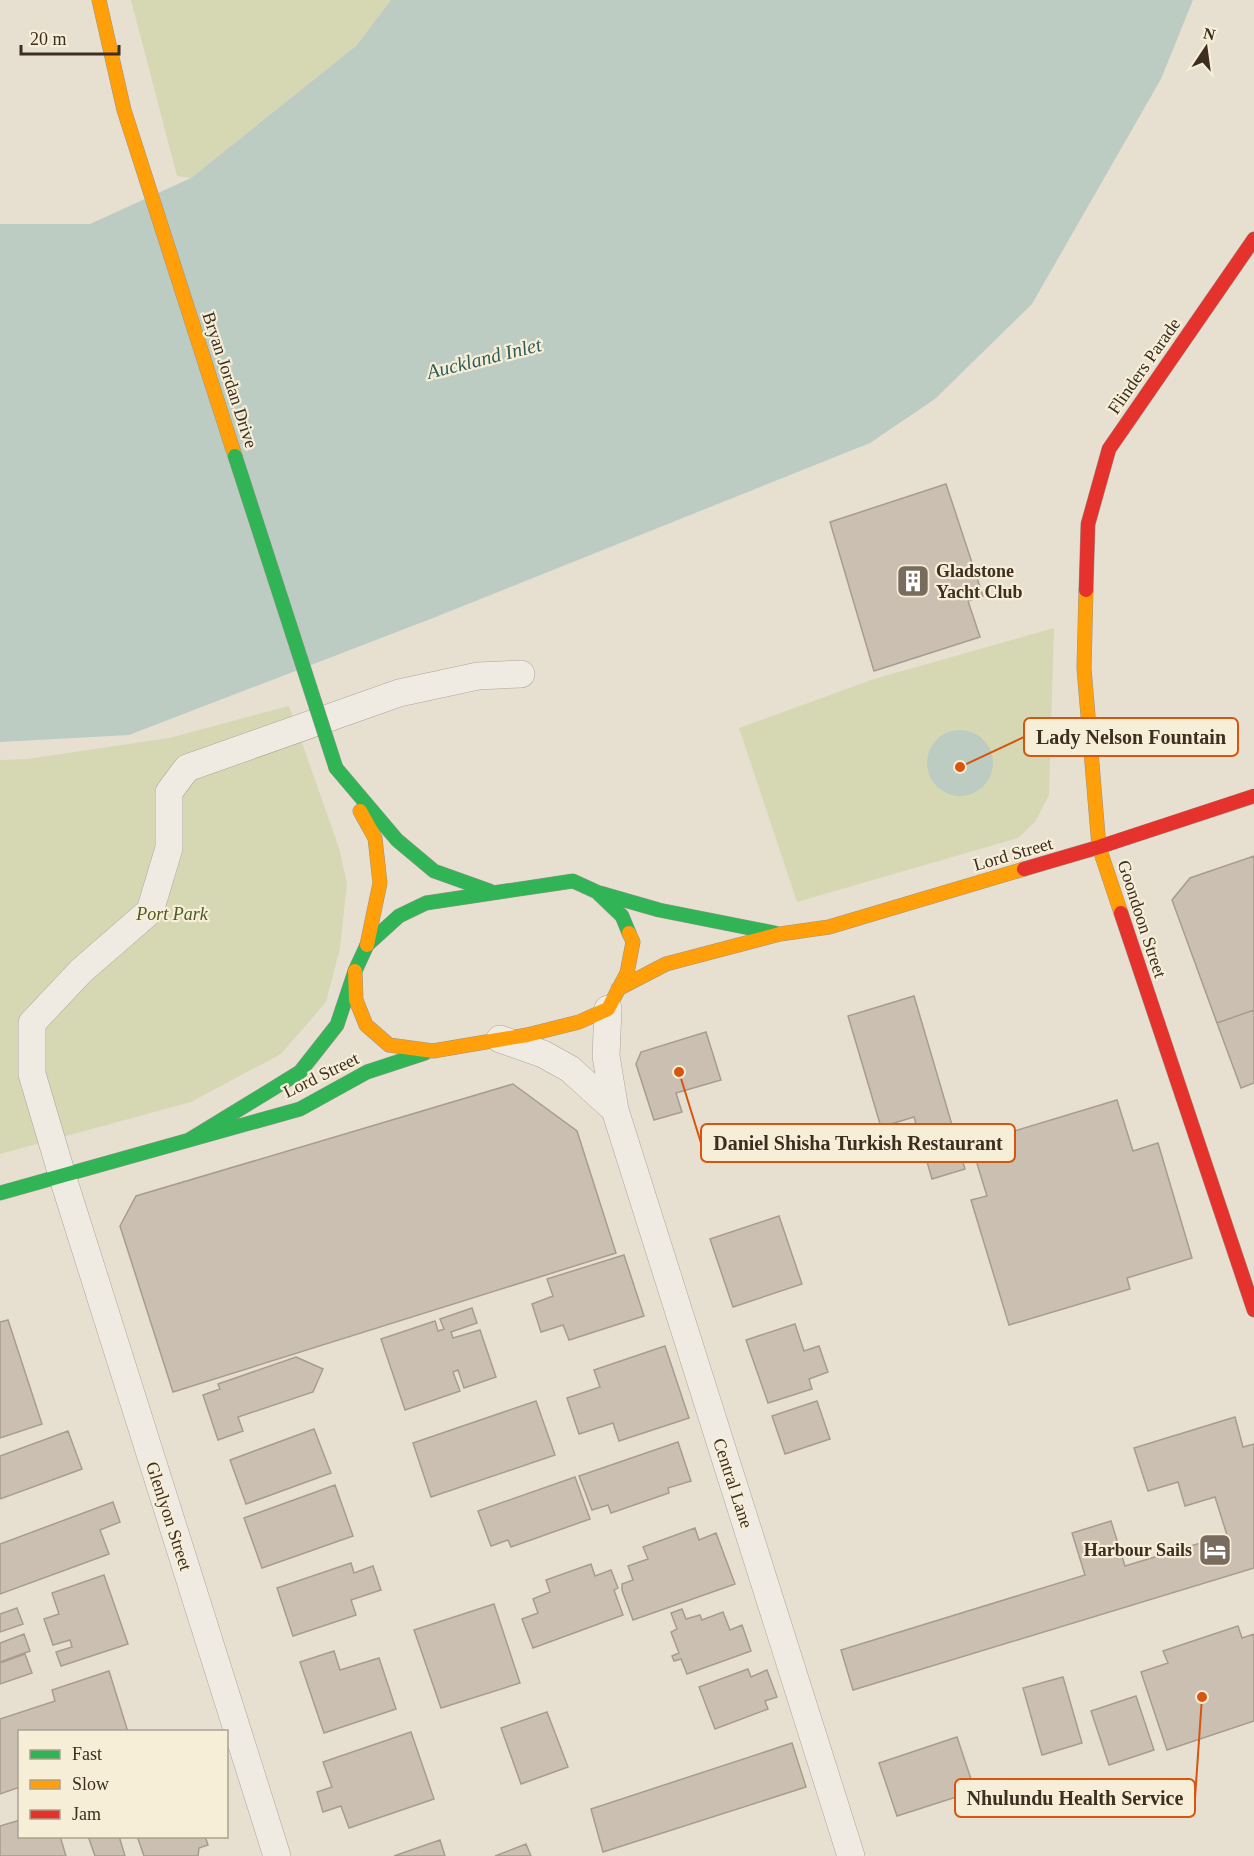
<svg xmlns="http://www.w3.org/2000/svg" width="1254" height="1856" viewBox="0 0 1254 1856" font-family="'Times New Roman',serif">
<rect width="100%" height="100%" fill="#e7e0d1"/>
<path fill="#d6d7b3" d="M131,0H391L356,46L191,178L177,176Z
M1054,628L1049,795L1035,822L1018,838L797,902L739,728L874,679Z
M289,706L339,848L347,883L340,948L326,1002L281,1054L191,1102L0,1154V760L27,759L169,738Z"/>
<path fill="#bcccc2" d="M391,0H1193L1161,79L1032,304L935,399L870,443L433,618L129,735L0,742V224H90L191,178L356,46Z
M927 763a33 33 0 1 1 66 0a33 33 0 1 1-66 0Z"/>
<path fill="#cbbfb2" stroke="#a89c90" stroke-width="1.5" d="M946,484L983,596L968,601L980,637L874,671L830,522Z
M1254,856V1010L1217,1023L1172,900L1190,878Z
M914,996L965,1169L932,1179L914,1117L881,1127L848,1016Z
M1254,1010V1083L1241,1088L1217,1023Z
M706,1032L721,1080L676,1093L682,1112L654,1120L636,1064L641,1052Z
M513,1084L577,1131L616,1253L173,1392L120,1226L136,1196Z
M1117,1100L1133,1151L1158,1143L1192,1258L1127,1278L1130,1289L1009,1325L971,1200L987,1196L971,1144Z
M779,1216L802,1284L733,1307L710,1239Z
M624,1255L644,1316L569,1340L563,1325L541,1332L532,1304L553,1296L547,1279Z
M472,1308L477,1323L451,1332L453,1338L480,1330L496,1377L464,1388L458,1370L453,1372L460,1391L405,1410L381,1339L435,1321L438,1331L444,1329L440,1319Z
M8,1320L42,1424L0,1438V1322Z
M795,1324L804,1351L819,1346L828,1372L809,1379L812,1389L768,1403L746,1340Z
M665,1346L689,1418L619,1441L613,1423L579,1434L567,1398L600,1387L594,1370Z
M296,1357L323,1369L313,1392L238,1417L243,1431L218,1440L203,1395L220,1389L218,1384Z
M536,1401L555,1455L431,1497L413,1443Z
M817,1401L830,1439L785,1454L772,1416Z
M1235,1417L1243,1447L1254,1444V1568L853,1690L841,1650L1085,1575L1072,1533L1111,1521L1125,1566L1227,1535L1215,1497L1185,1506L1178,1482L1148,1491L1134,1448Z
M314,1429L331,1473L246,1504L230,1460Z
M68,1431L82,1469L0,1499V1456Z
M678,1442L691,1481L668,1488L669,1493L611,1513L608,1505L592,1510L579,1476Z
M575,1477L590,1519L511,1547L508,1540L491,1546L478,1511Z
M335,1485L353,1536L262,1568L244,1518Z
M113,1502L120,1522L100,1530L109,1554L0,1594V1544Z
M695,1528L699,1540L716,1533L735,1584L633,1620L622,1590V1584L633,1580L628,1566L648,1559L643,1547Z
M351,1563L354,1573L373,1566L381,1590L351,1600L356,1615L293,1636L277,1588Z
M591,1564L595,1576L611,1570L618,1588L614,1590L623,1615L533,1648L522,1619L538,1613L533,1599L550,1592L546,1580Z
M104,1575L128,1644L61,1666L56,1652L72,1647L70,1640L53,1645L44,1619L59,1614L52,1593Z
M494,1604L520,1683L441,1708L414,1630Z
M17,1608L23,1624L0,1632V1614Z
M682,1609L686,1619L700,1615L702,1620L723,1612L730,1630L742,1625L751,1651L687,1674L681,1659L674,1661L672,1656L679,1653L671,1632L677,1629L671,1613Z
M1238,1626L1242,1638L1254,1634V1721L1167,1750L1141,1672L1168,1663L1163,1651Z
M24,1634L30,1651L0,1662V1643Z
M334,1651L340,1670L379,1658L396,1709L324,1733L300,1662Z
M25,1654L32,1673L0,1684V1663Z
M748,1669L751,1677L767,1670L777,1697L765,1701L768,1709L715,1729L699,1687Z
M109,1671L128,1732H20V1787L0,1794V1719L55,1701L52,1690Z
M1063,1677L1082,1743L1042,1755L1023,1688Z
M1136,1696L1154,1750L1109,1765L1091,1711Z
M547,1712L568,1767L521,1784L501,1728Z
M411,1732L434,1799L349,1828L341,1806L323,1812L317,1792L332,1787L323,1762Z
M957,1737L975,1791L897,1816L879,1763Z
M792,1743L806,1787L603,1852L591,1809Z
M20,1820V1836H60L66,1856H0V1826Z
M88,1836H119L125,1856H95Z
M137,1836H205L208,1845L199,1848L198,1856H144Z
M440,1840L445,1856H394Z
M526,1844L531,1856H495Z"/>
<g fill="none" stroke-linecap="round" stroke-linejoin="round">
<defs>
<path id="street" d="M608,1009L606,1056L615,1110L851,1856
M500,1039L543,1054L570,1069L615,1110
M277,1856L62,1175L32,1074V1023L81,971L150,911L169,848V792L187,768L399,693L478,676L521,674"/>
<path id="fast" d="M336,768L397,840L434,871L490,891
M600,893L659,910L775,933
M189,1140L300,1072L337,1025L355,971L367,945L399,916L426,903L573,881L597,892L622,916L629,933
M0,1193L300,1109L367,1072L425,1053"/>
<path id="slow" d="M99,0L124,110L235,456
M1086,590L1084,668L1099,847L1121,913
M360,811L375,838L380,883L367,945
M355,971L356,1000L366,1025L389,1045L433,1051L527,1035L579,1022L608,1009L627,973L633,942L629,933
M618,989L666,964L780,934L829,927L1024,869"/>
<path id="jam" d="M1086,590L1088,524L1109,449L1254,239
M1024,869L1099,847L1254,796
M1121,913L1254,1310"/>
</defs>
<use href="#street" stroke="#ada599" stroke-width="28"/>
<use href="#fast" stroke="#9c958a" stroke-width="15"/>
<use href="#slow" stroke="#9c958a" stroke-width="15"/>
<use href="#jam" stroke="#9c958a" stroke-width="15"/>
<use href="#street" stroke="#efebe3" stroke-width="27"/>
<use href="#fast" stroke="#30b455" stroke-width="14"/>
<use href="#slow" stroke="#ff9f0a" stroke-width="14"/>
<use href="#jam" stroke="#e5322d" stroke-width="14"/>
<defs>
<path id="fast-bridge" d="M235,456L336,768"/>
</defs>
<use href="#fast-bridge" stroke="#9c958a" stroke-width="15" stroke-linecap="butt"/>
<use href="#fast-bridge" stroke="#30b455" stroke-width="14"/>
</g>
<defs>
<symbol id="building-square" viewBox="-11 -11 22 22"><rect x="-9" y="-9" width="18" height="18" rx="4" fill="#786c5e" stroke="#f7eed8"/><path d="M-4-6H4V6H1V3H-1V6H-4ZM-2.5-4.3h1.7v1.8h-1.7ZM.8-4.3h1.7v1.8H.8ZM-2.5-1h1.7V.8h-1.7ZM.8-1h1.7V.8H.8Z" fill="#fff"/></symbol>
<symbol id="hotel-square" viewBox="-11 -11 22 22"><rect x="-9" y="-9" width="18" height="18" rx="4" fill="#786c5e" stroke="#f7eed8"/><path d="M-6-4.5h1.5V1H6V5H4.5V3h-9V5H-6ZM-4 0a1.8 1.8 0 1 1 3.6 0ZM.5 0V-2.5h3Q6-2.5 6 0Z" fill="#fff"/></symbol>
</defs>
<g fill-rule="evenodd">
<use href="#building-square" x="894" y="562" width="38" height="38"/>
<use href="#hotel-square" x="1196" y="1531" width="38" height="38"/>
</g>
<g text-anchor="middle" stroke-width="4.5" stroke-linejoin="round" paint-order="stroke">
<g font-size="18" fill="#3d2e20" stroke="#f7eed8">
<text transform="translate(1144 366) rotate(-55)" y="6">Flinders Parade</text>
<text transform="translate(230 380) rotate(72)" y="6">Bryan Jordan Drive</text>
<text transform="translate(1013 854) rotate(-16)" y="6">Lord Street</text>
<text transform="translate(1142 919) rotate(72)" y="6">Goondoon Street</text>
<text transform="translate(321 1075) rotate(-26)" y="6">Lord Street</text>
<text transform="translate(733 1483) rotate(72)" y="6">Central Lane</text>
<text transform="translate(169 1516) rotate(72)" y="6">Glenlyon Street</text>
</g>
<g font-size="18" font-weight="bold" fill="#3d2e20" stroke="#f7eed8" text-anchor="start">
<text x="936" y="577">Gladstone<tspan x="936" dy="21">Yacht Club</tspan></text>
<text x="1192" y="1556" text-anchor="end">Harbour Sails</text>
</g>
<g font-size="18" font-style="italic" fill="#4d5a26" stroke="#f7eed8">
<text x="172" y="920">Port Park</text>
</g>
<g font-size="20" font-style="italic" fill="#2f5d5a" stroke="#f7eed8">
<text transform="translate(484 358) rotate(-14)" y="7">Auckland Inlet</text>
</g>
</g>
<path fill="none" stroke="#d7550e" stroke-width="2" d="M960 767L1024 737M679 1072L701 1143M1202 1697L1195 1798"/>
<g fill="#d7550e" stroke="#f7eed8" stroke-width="2">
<circle cx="960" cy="767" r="6"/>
<circle cx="679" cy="1072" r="6"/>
<circle cx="1202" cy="1697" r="6"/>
</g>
<g fill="#f7eed8" stroke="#d7550e" stroke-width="2">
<rect x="1024" y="718" width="214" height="38" rx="6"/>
<rect x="701" y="1124" width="314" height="38" rx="6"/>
<rect x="955" y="1779" width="240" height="38" rx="6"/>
</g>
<g font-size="20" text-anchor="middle" font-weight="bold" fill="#3d2e20">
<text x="1131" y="744">Lady Nelson Fountain</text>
<text x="858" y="1150">Daniel Shisha Turkish Restaurant</text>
<text x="1075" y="1805">Nhulundu Health Service</text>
</g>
<rect x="18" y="1730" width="210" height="108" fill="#f7eed8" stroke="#ada18e" stroke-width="1.5"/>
<rect x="30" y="1750" width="30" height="9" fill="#30b455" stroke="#ada18e" stroke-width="1.5"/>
<text x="72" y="1760" font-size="18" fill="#3d2e20">Fast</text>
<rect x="30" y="1780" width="30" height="9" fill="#ff9f0a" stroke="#ada18e" stroke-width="1.5"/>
<text x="72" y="1790" font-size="18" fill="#3d2e20">Slow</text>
<rect x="30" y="1810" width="30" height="9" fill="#e5322d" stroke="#ada18e" stroke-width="1.5"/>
<text x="72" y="1820" font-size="18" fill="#3d2e20">Jam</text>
<g transform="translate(1206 48) rotate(13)" stroke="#f7eed8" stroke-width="4.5" paint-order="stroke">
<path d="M0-4.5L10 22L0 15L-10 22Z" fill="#3d2e20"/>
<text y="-9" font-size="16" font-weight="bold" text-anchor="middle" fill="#3d2e20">N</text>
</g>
<path d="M21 45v9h98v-9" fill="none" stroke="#3d2e20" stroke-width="3"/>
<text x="30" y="45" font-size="18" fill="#3d2e20" stroke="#f7eed8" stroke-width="4.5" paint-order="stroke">20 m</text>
</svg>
